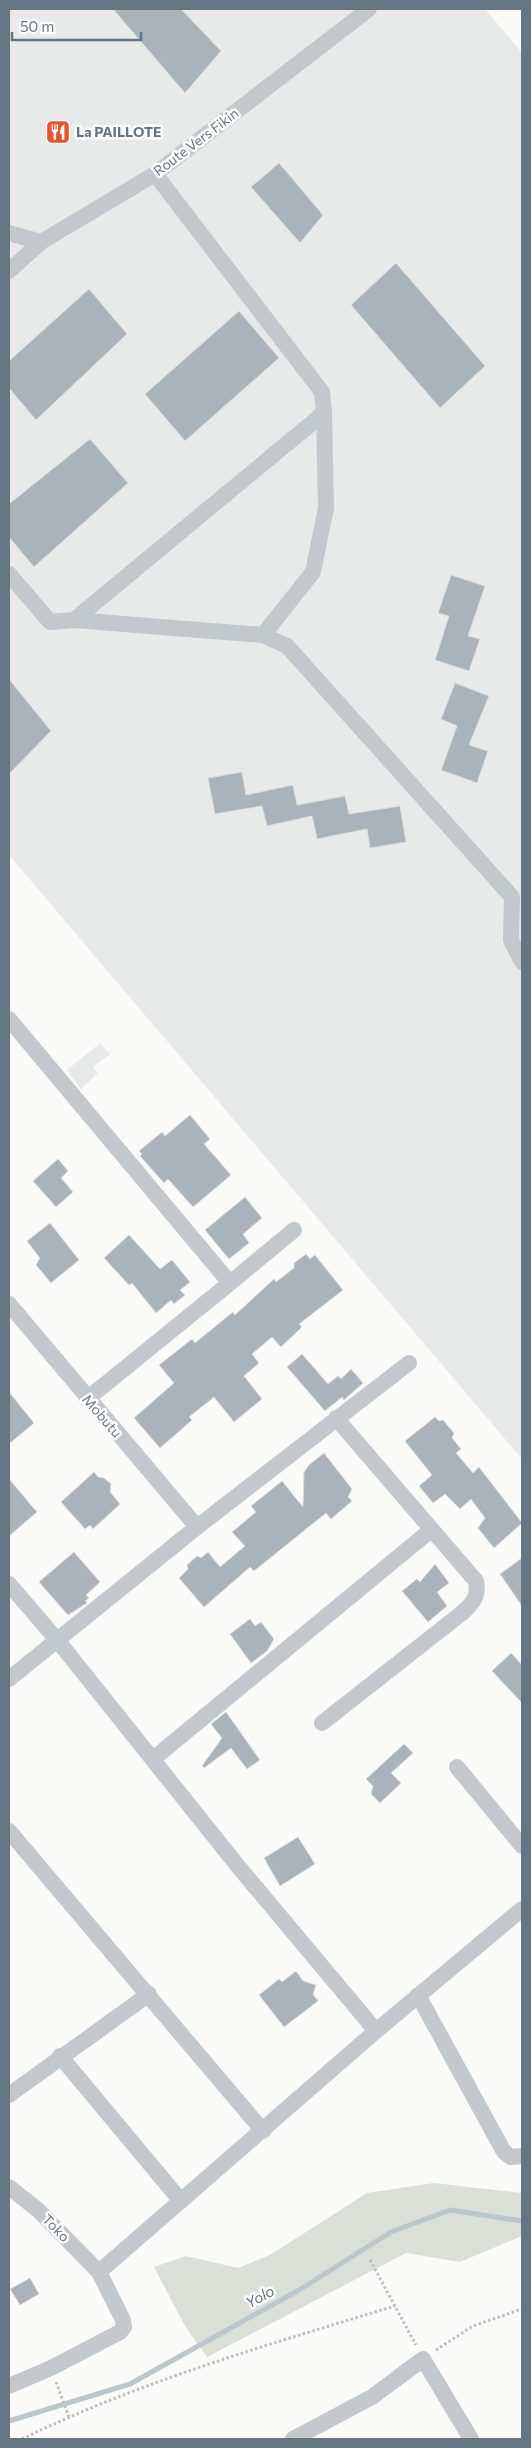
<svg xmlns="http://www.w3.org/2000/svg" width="531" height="2448" viewBox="0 0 531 2448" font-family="Commissioner,sans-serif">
<rect width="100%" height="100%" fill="#fafaf8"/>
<path fill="#e8e9e9" d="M9,9H485L522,53V1459L9,855Z
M100,1043L110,1054L93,1067L98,1073L81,1089L67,1070Z"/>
<path fill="#dadfd7" d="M434,2183L522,2193V2236L460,2262L406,2253L207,2357L185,2326L154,2267L186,2256L238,2268L270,2255L367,2193Z"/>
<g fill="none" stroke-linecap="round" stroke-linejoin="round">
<path stroke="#bbc7cb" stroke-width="5" d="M9,2421L130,2384L299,2290L391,2232L450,2210L522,2221"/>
</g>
<path fill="#aab3b9" stroke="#dcdcda" d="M113,9H181L221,51L185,93Z
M279,163L323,215L300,243L251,187Z
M396,263L485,366L440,408L351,305Z
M89,289L127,334L36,420L9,388V361Z
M239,311L279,358L185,441L145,394Z
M90,439L128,483L34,567L9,537V504Z
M451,575L485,586L468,636L480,639L469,671L435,660L449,616L438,613Z
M9,679L51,731L9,774Z
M455,683L489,696L469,745L488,751L477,783L441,770L457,726L441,719Z
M242,772L246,795L293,785L297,805L345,796L349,814L400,806L406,842L370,848L367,829L317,839L312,816L267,826L262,806L215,814L208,778Z
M190,1115L210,1139L204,1144L231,1175L193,1207L168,1179L164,1183L140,1156L142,1154L139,1151L162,1132L165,1136Z
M58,1159L68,1171L61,1178L73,1192L56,1207L33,1181Z
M245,1197L262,1218L243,1234L249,1243L229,1259L205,1230Z
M50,1223L79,1260L51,1283L36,1265L40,1258L27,1241Z
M129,1235L160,1269L172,1260L190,1282L180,1290L185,1295L174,1304L171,1300L156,1313L132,1283L129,1285L104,1258Z
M306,1254L310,1259L315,1255L343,1290L299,1324L302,1327L281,1347L272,1337L252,1354L259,1363L244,1376L262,1399L234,1422L214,1397L189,1417L192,1420L160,1448L134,1418L174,1383L159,1365L192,1339L195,1343L233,1312L235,1315L274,1279L276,1282L294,1268V1263Z
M302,1354L328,1384L338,1376L341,1379L351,1369L363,1383L344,1400L342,1397L325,1411L287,1367Z
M9,1392L34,1423L9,1444Z
M435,1417L439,1421L443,1420L454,1433L452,1438L461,1449L456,1453L473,1473L479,1467L522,1523L494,1548L478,1528L485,1518L471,1499L460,1509L445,1494L433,1503L419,1486L432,1475L405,1441Z
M324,1453L352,1489L348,1497L352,1501L331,1519L326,1513L254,1571L250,1567L204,1607L179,1578L188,1569L187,1565L197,1556L201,1558L208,1552L220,1567L245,1546L232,1532L256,1512L251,1506L282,1481L303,1507L304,1472L309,1465Z
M94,1472L98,1477L104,1478L111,1484L110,1492L120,1504L93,1529L90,1525L85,1529L61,1502Z
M9,1479L37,1512L9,1536Z
M74,1552L100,1582L86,1595L89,1598L85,1601L87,1603L68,1615L39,1582Z
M522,1558V1606L500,1574Z
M435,1564L449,1583L437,1592L447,1606L428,1622L402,1591L417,1579L420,1582Z
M250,1619L255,1626L261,1622L274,1639L267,1651L251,1663L230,1634Z
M511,1653L522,1665V1703L492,1671Z
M226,1712L260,1760L247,1769L231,1748L204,1768L202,1766L222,1738L211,1724Z
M404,1744L413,1753L391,1773L401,1783L380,1803L371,1794L373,1786L366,1779Z
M298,1837L315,1864L280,1886L264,1858Z
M296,1971L303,1981L316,1985L313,1994L318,2001L284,2027L259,1995L279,1979L282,1982Z
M30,2278L39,2294L20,2305L10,2289Z"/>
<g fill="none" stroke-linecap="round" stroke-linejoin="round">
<path stroke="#bbbfc2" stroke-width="3" stroke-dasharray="2.5 2.5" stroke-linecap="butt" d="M370,2260L416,2345
M436,2350L473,2326L522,2309
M56,2382L69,2417
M22,2439C141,2381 270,2344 395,2306"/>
<path stroke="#c3c8cc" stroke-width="16" d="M9,233L41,242L155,174L369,9
M9,271L41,242
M9,574L50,622L74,620L263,635L287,646L512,897L511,940L522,962
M74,620L324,413L322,392L155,174
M263,635L313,572L326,508L324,413
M9,1019L230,1283L87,1399
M230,1283L294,1230
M9,1304L197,1527
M9,1584L58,1641L237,1865L376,2031
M9,1679L197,1527L409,1363
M322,1723L462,1613C473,1603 479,1597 476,1581L336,1418
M153,1759L431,1530
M457,1767L522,1846
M9,1831L263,2131
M418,1995L504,2152L511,2157L522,2156
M60,2056L181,2201
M9,2095L149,1994
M9,2187L38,2210L99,2272L123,2320L124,2327L120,2332L51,2368L9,2386
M99,2272L376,2031L522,1909
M293,2439L372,2397L423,2359L471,2439"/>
</g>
<defs>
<symbol id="restaurant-square" viewBox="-11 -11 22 22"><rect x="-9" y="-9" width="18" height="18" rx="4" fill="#e4572e" stroke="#fff"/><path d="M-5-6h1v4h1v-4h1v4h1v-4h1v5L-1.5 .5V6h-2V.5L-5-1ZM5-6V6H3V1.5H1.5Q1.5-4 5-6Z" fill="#fff"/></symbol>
</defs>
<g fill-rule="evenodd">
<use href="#restaurant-square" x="44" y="118" width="28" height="28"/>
</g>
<g text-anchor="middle" stroke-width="5" stroke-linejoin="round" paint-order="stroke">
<g font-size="14" font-weight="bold" fill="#657683" stroke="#fff" text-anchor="start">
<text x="76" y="137">La PAILLOTE</text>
</g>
<g font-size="14" fill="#657683" stroke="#fff">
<text transform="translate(196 142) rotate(-37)" y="5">Route Vers Fikin</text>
<text transform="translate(102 1416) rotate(49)" y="5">Mobutu</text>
<text transform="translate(56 2228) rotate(45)" y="5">Toko</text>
</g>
<g font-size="15" font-style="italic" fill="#60757c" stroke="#fff">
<text transform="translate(260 2297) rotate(-29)" y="5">Yolo</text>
</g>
</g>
<rect width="531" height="2448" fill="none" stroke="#657683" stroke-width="20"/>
<path d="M12 32v8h129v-8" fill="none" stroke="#657683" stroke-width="2.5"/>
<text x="20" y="32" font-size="15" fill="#657683" stroke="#ffffff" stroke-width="4" paint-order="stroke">50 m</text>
</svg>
